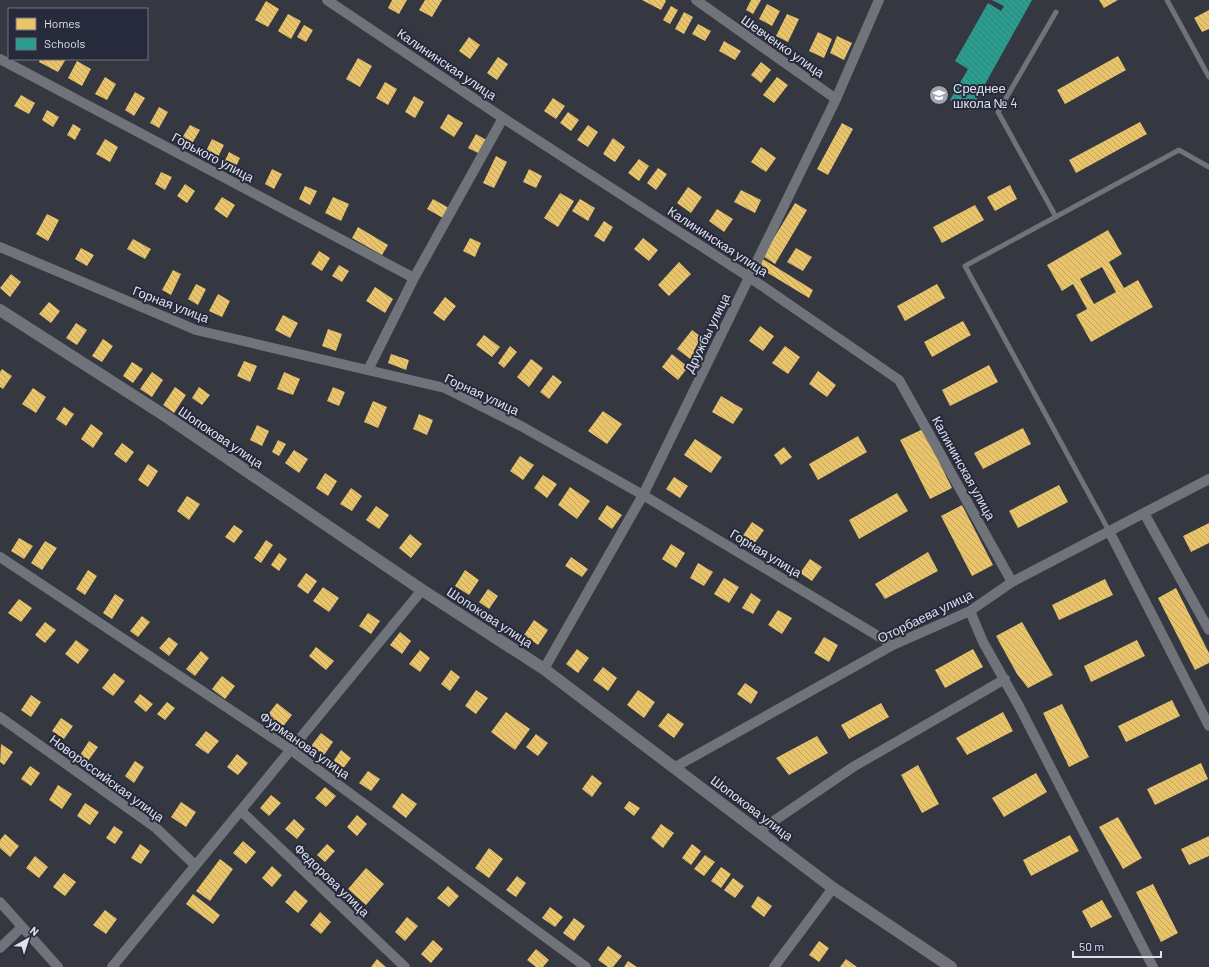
<svg xmlns="http://www.w3.org/2000/svg" width="1209" height="967" viewBox="0 0 1209 967" font-family="Barlow,sans-serif">
<defs>
<pattern id="homes-back-hatch" width="6" height="6" patternUnits="userSpaceOnUse"><rect width="6" height="6" fill="#e9c46a"/><path d="M-1 5l2 2M0 0l6 6M5-1l2 2" fill="none" stroke="#c0a461"/></pattern>
<pattern id="schools-back-hatch" width="6" height="6" patternUnits="userSpaceOnUse"><rect width="6" height="6" fill="#2a9d8f"/><path d="M-1 5l2 2M0 0l6 6M5-1l2 2" fill="none" stroke="#328279"/></pattern>
</defs>
<rect width="100%" height="100%" fill="#353841"/>
<path fill="url(#homes-back-hatch)" fill-rule="evenodd" d="M392,0H407L399,14L388,8Z
M425,0H442L432,17L419,10Z
M642,0H665L666,1L661,10Z
M751,0H761L753,14L746,10Z
M1099,0H1118L1104,8Z
M266,1L279,9L268,27L255,20Z
M767,4L780,11L772,26L759,19Z
M671,6L678,10L670,24L663,20Z
M1209,10V29L1202,32L1194,18Z
M684,12L693,17L684,34L675,29Z
M288,14L301,21L291,39L278,31Z
M787,14L799,19L788,42L776,36Z
M698,24L711,31L705,41L692,34Z
M304,25L313,30L306,42L297,37Z
M818,32L832,39L824,58L809,51Z
M837,36L852,43L844,60L830,53Z
M469,37L480,45L470,59L459,51Z
M724,41L741,51L735,60L719,51Z
M1118,56L1126,70L1065,104L1057,90Z
M498,57L508,64L497,80L487,73Z
M358,58L372,66L360,87L346,79Z
M40,59H66L58,72L39,62Z
M77,61L91,69L82,86L68,78Z
M761,62L771,70L761,83L751,75Z
M105,77L116,84L107,100L95,94Z
M777,77L788,85L774,103L763,95Z
M385,82L397,89L388,105L376,98Z
M135,92L145,98L134,116L125,110Z
M21,95L35,103L29,114L14,106Z
M414,96L424,102L415,118L405,112Z
M553,98L565,106L556,119L544,111Z
M159,107L168,112L159,128L150,123Z
M47,110L59,117L53,127L42,120Z
M568,112L579,120L571,131L560,123Z
M448,114L463,123L454,137L440,128Z
M1140,122L1147,134L1076,173L1069,160Z
M842,123L853,129L828,175L817,169Z
M73,124L81,129L75,140L67,135Z
M190,125L200,130L190,147L180,141Z
M588,125L598,132L588,147L577,140Z
M476,134L488,141L480,154L468,148Z
M613,138L625,147L615,162L603,154Z
M105,139L118,147L110,162L96,154Z
M212,139L224,145L217,159L205,153Z
M761,147L776,158L766,172L751,162Z
M229,152L240,158L233,173L222,167Z
M496,156L507,162L494,188L483,183Z
M639,159L649,166L639,181L628,173Z
M658,168L667,174L656,190L647,183Z
M272,169L282,174L274,189L265,184Z
M529,169L542,176L536,188L523,182Z
M161,172L172,177L165,190L155,184Z
M185,184L195,191L187,203L177,196Z
M1010,185L1017,199L995,211L987,197Z
M305,186L317,191L310,205L299,199Z
M688,187L702,197L691,213L677,203Z
M741,190L761,200L755,213L734,202Z
M560,193L574,201L558,227L544,218Z
M222,197L235,205L227,218L214,209Z
M333,197L349,204L341,221L325,213Z
M433,199L449,208L443,218L427,209Z
M580,199L595,208L588,221L572,211Z
M795,203L807,210L775,264L763,256Z
M975,205L984,220L942,243L933,227Z
M717,209L733,219L724,232L709,221Z
M47,214L59,220L48,241L36,234Z
M604,221L613,227L604,242L594,236Z
M358,227L388,245L382,255L352,238Z
M1108,230L1122,254L1109,262L1124,288L1138,280L1153,307L1091,342L1076,315L1087,309L1073,284L1062,291L1047,265ZM1102,267L1116,292L1094,304L1080,279Z
M470,238L481,243L475,257L463,251Z
M643,238L658,250L649,261L634,249Z
M133,239L151,249L145,259L127,249Z
M81,248L94,255L87,266L75,259Z
M796,248L812,257L803,271L787,262Z
M319,251L330,258L322,271L311,264Z
M763,259L813,290L809,298L758,267Z
M679,262L691,274L669,296L658,285Z
M339,265L349,271L342,282L332,276Z
M173,270L181,274L171,295L162,290Z
M11,274L21,282L10,297L0,288Z
M196,284L206,289L198,305L188,299Z
M937,284L945,298L905,321L897,306Z
M375,287L393,299L385,313L366,301Z
M218,294L230,301L222,317L209,311Z
M445,297L456,306L444,321L433,313Z
M49,302L60,311L51,323L39,314Z
M283,315L298,323L290,338L275,330Z
M963,321L971,335L932,357L924,342Z
M76,323L87,330L77,345L66,338Z
M760,326L774,336L763,351L749,341Z
M328,329L342,334L336,351L322,346Z
M692,330L708,342L693,361L677,349Z
M484,335L500,347L492,357L476,345Z
M103,339L113,346L102,362L92,356Z
M510,346L517,352L504,368L498,363Z
M785,346L800,357L788,374L772,363Z
M391,354L409,360L406,370L388,363Z
M672,354L688,367L678,380L662,367Z
M531,359L543,368L529,387L517,377Z
M244,361L257,366L250,382L237,376Z
M132,362L143,369L133,383L123,376Z
M989,365L998,382L950,406L942,390Z
M2,369L12,376L3,389L0,387V372Z
M818,371L836,385L827,397L809,384Z
M152,372L163,380L152,397L140,389Z
M284,372L300,379L293,395L277,389Z
M553,375L562,382L549,399L540,392Z
M175,387L186,395L174,413L163,405Z
M199,387L210,395L202,405L192,398Z
M333,387L345,392L339,406L327,401Z
M33,388L46,397L36,413L22,404Z
M721,396L743,409L733,424L712,412Z
M373,401L387,407L378,428L364,422Z
M64,407L74,414L66,426L56,419Z
M603,411L622,424L607,444L588,431Z
M419,414L433,420L427,435L413,429Z
M91,424L103,433L93,448L81,439Z
M257,425L269,431L262,446L250,440Z
M1023,428L1031,444L983,469L974,453Z
M923,429L952,488L930,499L900,440Z
M858,436L867,452L818,480L809,464Z
M695,439L722,457L711,473L684,455Z
M278,440L286,444L279,456L272,452Z
M122,443L134,452L126,463L114,454Z
M784,447L792,457L781,465L774,455Z
M294,450L308,459L299,473L285,463Z
M520,456L534,465L523,480L510,471Z
M148,464L158,471L148,487L138,480Z
M325,473L337,481L328,496L316,488Z
M543,475L557,484L547,498L534,488Z
M674,477L688,486L680,498L666,489Z
M1059,485L1068,502L1018,528L1009,511Z
M570,487L590,501L577,519L558,505Z
M351,488L362,496L352,511L340,504Z
M897,493L908,511L859,539L849,520Z
M187,496L200,504L189,520L177,511Z
M607,505L622,515L612,529L598,519Z
M962,505L993,565L972,576L941,516Z
M376,506L389,515L379,529L366,520Z
M752,522L764,530L754,544L742,537Z
M1209,523V543L1191,552L1183,536Z
M234,525L243,531L234,543L225,537Z
M410,534L422,544L411,558L399,548Z
M19,538L33,546L24,559L11,551Z
M266,540L273,545L261,563L254,558Z
M45,541L57,548L42,570L31,563Z
M671,544L685,553L676,568L662,559Z
M928,552L938,571L885,599L875,584Z
M279,553L287,559L279,571L271,565Z
M571,557L588,569L582,577L565,566Z
M810,559L822,567L812,581L800,573Z
M698,563L713,572L704,586L690,578Z
M88,570L97,576L85,595L76,589Z
M465,570L479,580L469,595L455,586Z
M306,573L317,581L308,594L297,586Z
M724,578L739,587L729,603L714,594Z
M1105,579L1113,595L1059,620L1052,605Z
M323,587L339,598L329,612L313,601Z
M1176,588L1209,653V663L1195,670L1158,598Z
M488,589L498,596L489,609L479,602Z
M751,593L761,600L753,614L742,608Z
M115,594L124,600L112,619L103,613Z
M19,599L32,608L21,622L8,613Z
M778,610L792,618L782,634L768,625Z
M368,613L380,621L371,634L359,626Z
M142,616L150,622L138,637L130,631Z
M534,620L548,630L538,645L524,635Z
M45,622L56,630L45,643L35,635Z
M1022,622L1053,675L1028,688L1017,674L996,636Z
M400,632L411,641L402,654L390,645Z
M169,637L178,644L169,656L159,648Z
M824,637L838,645L829,662L814,653Z
M76,640L89,650L78,664L65,654Z
M1137,640L1145,656L1091,682L1084,666Z
M316,647L334,661L326,670L309,656Z
M577,649L589,658L578,673L566,664Z
M973,649L983,667L945,688L935,670Z
M420,650L430,658L420,672L409,664Z
M201,651L209,658L195,676L186,669Z
M603,667L617,678L608,691L593,680Z
M451,670L460,677L450,691L441,684Z
M114,673L125,681L113,696L102,688Z
M222,676L235,686L225,699L212,689Z
M745,683L758,692L751,704L737,694Z
M476,690L488,698L476,714L465,706Z
M638,690L655,702L644,718L627,705Z
M140,694L153,704L146,712L134,702Z
M31,695L41,702L31,717L21,710Z
M1172,700L1180,716L1126,742L1118,726Z
M167,702L175,708L165,720L157,714Z
M277,703L292,715L281,729L266,717Z
M881,703L889,717L849,739L841,725Z
M1062,704L1089,757L1069,767L1043,713Z
M506,712L530,729L515,750L491,732Z
M1003,712L1013,731L967,755L956,738Z
M668,713L684,724L674,738L658,726Z
M61,718L73,726L64,739L52,731Z
M206,731L219,741L208,754L195,745Z
M321,733L333,742L324,755L311,746Z
M536,734L548,743L538,756L526,747Z
M817,736L828,753L789,775L776,758Z
M89,741L98,747L88,761L80,755Z
M1,744L13,752L4,765L0,762Z
M341,750L351,758L342,770L332,763Z
M237,754L248,763L238,775L227,767Z
M135,761L144,767L134,783L125,776Z
M1201,763L1208,779L1155,805L1147,789Z
M918,765L939,804L922,813L901,775Z
M30,766L40,773L31,786L21,779Z
M368,771L380,779L371,791L359,783Z
M1036,773L1047,792L1004,817L992,798Z
M592,775L602,783L592,797L582,789Z
M58,785L72,794L62,809L49,800Z
M325,787L336,796L326,807L315,798Z
M402,793L417,804L406,818L392,807Z
M271,795L281,803L269,816L260,808Z
M629,801L640,808L634,816L624,808Z
M181,802L196,812L186,827L171,817Z
M85,803L99,812L90,825L77,816Z
M357,815L367,824L357,836L347,827Z
M1118,817L1142,858L1123,869L1099,827Z
M294,819L305,829L297,839L285,829Z
M661,824L674,833L663,848L651,838Z
M114,826L123,832L115,844L106,838Z
M5,834L19,846L10,857L0,848V840Z
M1070,835L1079,851L1031,876L1023,860Z
M1209,836V856L1189,865L1181,849Z
M243,841L256,852L246,864L233,853Z
M140,844L150,851L141,864L131,858Z
M327,844L335,851L325,862L317,855Z
M692,844L701,851L691,865L682,858Z
M489,848L503,859L489,878L475,868Z
M705,855L715,862L704,876L694,869Z
M35,856L48,867L39,878L26,868Z
M220,859L233,869L210,901L196,891Z
M272,866L282,875L272,887L262,878Z
M721,867L731,874L721,888L711,881Z
M366,868L384,884L366,905L348,889Z
M64,873L76,882L65,896L53,887Z
M517,876L526,883L516,897L506,890Z
M733,878L744,886L735,898L724,890Z
M1153,884L1178,933L1161,942L1136,892Z
M448,886L459,896L449,907L437,898Z
M295,890L308,901L298,913L285,902Z
M193,894L220,915L213,924L186,904Z
M758,896L772,906L764,917L751,907Z
M1102,900L1112,917L1091,928L1082,911Z
M550,907L563,917L555,927L542,918Z
M105,910L117,919L106,934L93,925Z
M320,912L331,922L321,934L310,925Z
M407,917L418,926L405,941L395,932Z
M574,918L585,926L574,941L563,933Z
M433,940L443,949L431,963L421,954Z
M819,941L829,948L819,962L809,955Z
M608,946L622,956L613,967H608L598,960Z
M536,949L549,960L543,967H536L527,960Z
M377,959L386,967H371Z
M846,959L857,967H840Z
M628,961L637,967H624Z"/>
<path fill="url(#schools-back-hatch)" d="M992,0H1032L970,111L950,100L968,69L955,61L988,3L1001,11L1004,6Z"/>
<g fill="none" stroke-linecap="round" stroke-linejoin="round">
<path stroke="#70737a" stroke-width="5" d="M1167,0L1209,77
M1056,12L998,112L1056,217
M1109,531L965,266L1179,150L1209,167"/>
<path stroke="#70737a" stroke-width="10" d="M327,0L503,118L749,277L899,380L1012,582
M696,0L836,99
M0,59L414,278
M0,247L196,330L445,388L521,426L643,495L893,645
M368,370L414,278L503,118
M1144,513L1209,630
M1109,531L1209,726
M0,557L291,750L586,967
M970,611L983,642L1019,706L1153,967
M544,669L643,495L836,99L879,0
M0,717L156,828L195,865
M675,767L893,645L970,611L1012,582L1209,479
M241,811L405,967
M759,831L853,767L1005,679
M0,902L58,967
M0,948L22,927
M112,967L422,590
M774,967L833,888"/>
<path stroke="#70737a" stroke-width="12" d="M0,310L167,417L422,590L544,669L833,888L951,967"/>
</g>
<defs>
<symbol id="school-disc" viewBox="-11 -11 22 22"><circle r="9.5" fill="#a3a6b1" stroke="#262a3b"/><path d="M0-5L7-2L0 1L-7-2ZM-4 1L0 2.5L4 1V4Q0 6-4 4Z" fill="#fff"/></symbol>
</defs>
<g fill-rule="evenodd">
<use href="#school-disc" x="928" y="84" width="22" height="22"/>
</g>
<g text-anchor="middle" stroke-width="4" stroke-linejoin="round" paint-order="stroke">
<g font-size="13" fill="#dee1ed" stroke="#262a3b">
<text transform="translate(783 46) rotate(35)" y="5">Шевченко улица</text>
<text transform="translate(447 64) rotate(34)" y="5">Калининская улица</text>
<text transform="translate(213 157) rotate(28)" y="5">Горького улица</text>
<text transform="translate(718 241) rotate(33)" y="5">Калининская улица</text>
<text transform="translate(171 304) rotate(21)" y="5">Горная улица</text>
<text transform="translate(707 333) rotate(-64)" y="5">Дружбы улица</text>
<text transform="translate(482 394) rotate(25)" y="5">Горная улица</text>
<text transform="translate(221 437) rotate(34)" y="5">Шопокова улица</text>
<text transform="translate(964 468) rotate(61)" y="5">Калининская улица</text>
<text transform="translate(766 553) rotate(31)" y="5">Горная улица</text>
<text transform="translate(925 616) rotate(-26)" y="5">Оторбаева улица</text>
<text transform="translate(490 617) rotate(33)" y="5">Шопокова улица</text>
<text transform="translate(305 745) rotate(35)" y="5">Фурманова улица</text>
<text transform="translate(107 778) rotate(36)" y="5">Новороссийская улица</text>
<text transform="translate(752 808) rotate(37)" y="5">Шопокова улица</text>
<text transform="translate(332 880) rotate(44)" y="5">Федорова улица</text>
</g>
<g font-size="13" fill="#dee1ed" stroke="#262a3b" text-anchor="start">
<text x="953" y="93">Среднее<tspan x="953" dy="15">школа № 4</tspan></text>
</g>
</g>
<rect x="8" y="8" width="140" height="52" fill="#262a3b" stroke="#707382"/>
<rect x="16" y="18" width="20" height="12" fill="#e9c46a" stroke="#707382"/>
<text x="44" y="28" font-size="12" fill="#dee1ed">Homes</text>
<rect x="16" y="38" width="20" height="12" fill="#2a9d8f" stroke="#707382"/>
<text x="44" y="48" font-size="12" fill="#dee1ed">Schools</text>
<g transform="translate(28 939) rotate(39)" stroke="#262a3b" stroke-width="3" paint-order="stroke">
<path d="M0-3L7 15L0 10L-7 15Z" fill="#dee1ed"/>
<text y="-6" font-size="11" font-weight="bold" text-anchor="middle" fill="#dee1ed">N</text>
</g>
<path d="M1073 951v6h88v-6" fill="none" stroke="#dee1ed" stroke-width="2"/>
<text x="1079" y="951" font-size="12" fill="#dee1ed" stroke="#262a3b" stroke-width="3" paint-order="stroke">50 m</text>
</svg>
